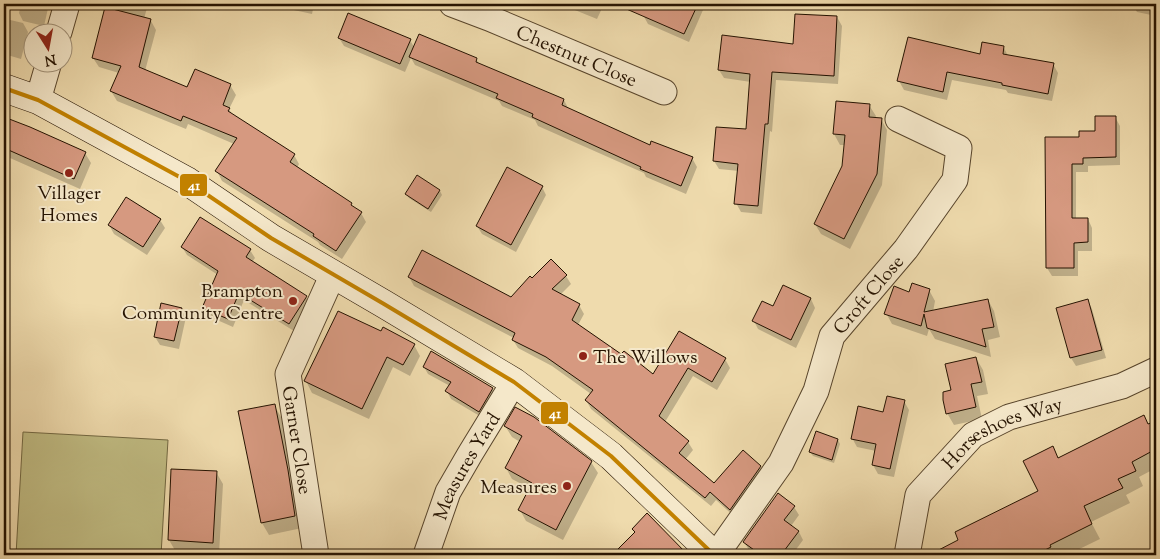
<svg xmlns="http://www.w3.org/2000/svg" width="1160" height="559" viewBox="0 0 1160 559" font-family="'Sorts Mill Goudy',serif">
<rect width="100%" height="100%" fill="#efdbad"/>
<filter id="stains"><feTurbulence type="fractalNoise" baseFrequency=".004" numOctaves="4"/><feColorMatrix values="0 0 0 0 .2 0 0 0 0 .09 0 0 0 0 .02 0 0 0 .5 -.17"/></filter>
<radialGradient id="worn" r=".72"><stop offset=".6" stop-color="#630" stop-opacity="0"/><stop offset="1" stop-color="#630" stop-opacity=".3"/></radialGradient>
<path fill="#c1bd84" stroke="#726842" d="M23,432L168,440L161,555H16Z"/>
<path fill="#0003" d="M21,4H49L44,26L23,21L19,13Z
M117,4H148L144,19L151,21L156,30L145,71L188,89L230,85L236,95L229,109L233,116L294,155L299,164L297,168L351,204L354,209L361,213L366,222L342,259L320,245L318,242L222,181L217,171L234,144L188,124L186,129L117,101L111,91L119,73L99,67L93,58L115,11Z
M278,4H314L312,14L280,7Z
M560,4H604L597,19Z
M648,4H699L703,10L689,42L648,24L643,15Z
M1132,4H1156V16L1137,12Z
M837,17L842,26L838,84L776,80L772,132L770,131L762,214L741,212L736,203L739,171L719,169L714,161L747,131L751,82L724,78L719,70L794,45Z
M6,19L23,23L28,32L21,59L4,54V25Z
M339,38L410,40L414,47L476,59L480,65L564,100L568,108L650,147L692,158L697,167L686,194L646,177L644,173L538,126L535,120L502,106L499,101L415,65L411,58L405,72L344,46Z
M1004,48L1008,56L1053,64L1058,73L1052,101L1008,93L1006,90L952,80L947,100L904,90L899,81Z
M869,105L876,116L875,119H881L887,130L882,185L850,249L821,234L815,224L843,166L845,145H840L834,134Z
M1115,117L1120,126V165L1088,166V172H1076V219H1088L1092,228V251H1078V276H1052L1047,268L1046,138H1080L1096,132Z
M4,119L30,128L85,153L91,163L80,189L10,158L8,162L4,160Z
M418,177L440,191L442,195L431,212L409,198L406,194Z
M542,187L546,195L516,252L482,234L477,226Z
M160,220L165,228L147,255L114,234L109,225Z
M182,247L250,250L255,258L252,262L306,297L311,305L294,331L244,300L233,327L208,316L203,308L218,275L187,255Z
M566,276L571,284L560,295L579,305L584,314L578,325L653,376L725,359L730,368L717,390L693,376L665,422L688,442L693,450L685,460L714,484L760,467L765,476L736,518L716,500L711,506L591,409L586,400L591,394L552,366L518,348L513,340L514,338L414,286L409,277L511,299L532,280Z
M784,286L811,299L815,308L796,348L758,329L754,321L773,308Z
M929,290L935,301L933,312L988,300L994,311L1000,337L988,340L991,357L935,339L929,329L927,336L892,324L886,313L910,293Z
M1088,301L1092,309L1106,358L1076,366L1071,358L1057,309Z
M181,309L186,317L179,349L160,345L155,337Z
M382,333L414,345L420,356L410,376L393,367L369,419L312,393L306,381Z
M976,358L983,370L988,394L977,396L982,419L954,425L947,413L943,393L952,391Z
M424,367L492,389L497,396L483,418L451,399L447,391L450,386L428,374Z
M904,401L909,410L894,477L878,474L873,465L876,451L857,447L852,438L884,413Z
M274,405L281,417L295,483L302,528L269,535L262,523Z
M1153,423L1156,429V468L1139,477L1143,486L1126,495L1130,503L1091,522L1100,539L1067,555H957L951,545L1040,492L1058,459Z
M505,426L591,462L598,473L563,540L526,521L520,510L531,489L512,479L506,468L520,442L512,437Z
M838,440L840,444L834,463L813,456L810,452Z
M216,472L223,484L219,554L176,552L169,540Z
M778,495L794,507L799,515L791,526L799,532L803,540L792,555H756L749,550L744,542Z"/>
<path fill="#d69980" stroke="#241200" d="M615,4H698L684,34Z
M105,7L151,19L139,67L187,87L195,69L231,84L223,105L230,108L228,111L295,154L290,162L352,203L351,205L362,212L336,251L313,236L314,234L215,171L237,138L183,116L181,121L110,91L121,66L92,58Z
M348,13L411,39L400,64L338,38Z
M795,14L837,16L834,76L772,72L768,124H765L758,206L734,204L738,164L713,161L716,127L746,129L750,74L718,70L722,35L793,44Z
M419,34L477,58L476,62L564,99L562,105L650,145L651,141L693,157L681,186L640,169L641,167L532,117L533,114L496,98L498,94L409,57Z
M908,37L980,54L982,42L1004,46L1003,54L1054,63L1048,94L1002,85V83L947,72L943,92L897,81Z
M836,101L870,104L869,117L882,118L877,174L844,239L814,224L842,166L845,135L833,134Z
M1095,116H1116V157L1083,158V164H1072V218H1088V242L1074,243V268H1046L1045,137H1079V131H1095Z
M4,117L30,127L86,152L74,179L4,148Z
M507,167L543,186L511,245L476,226Z
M417,175L440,190L428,209L405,194Z
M126,197L161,219L143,247L108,225Z
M200,217L251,249L246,257L307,296L289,324L239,293L228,319L202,308L218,271L181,247Z
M422,250L511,297L530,276L532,278L551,259L567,275L552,289L580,304L572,320L621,354L624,351L653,374L679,331L726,358L712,382L688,368L659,416L689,441L679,453L714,483L743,450L761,466L730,510L710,492L705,498L585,400L593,390L546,357L512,340L515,333L408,277Z
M912,283L930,289L924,312L988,299L994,327L982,329L986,347L927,328L924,314L921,326L884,314L894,286L909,292Z
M783,285L811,298L791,340L752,321L762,301L773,306Z
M1088,299L1102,350L1070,358L1056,308Z
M161,303L182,308L174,341L154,337Z
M338,311L381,331L383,327L415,344L403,365L387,357L362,409L304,381Z
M431,351L493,388L479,412L445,391L451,382L423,367Z
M976,357L982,382L971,384L976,407L946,414L943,400V392L951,390L945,364Z
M887,396L905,400L890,469L872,465L876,444L851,439L858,406L883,412Z
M275,404L288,470L295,516L261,523L238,411Z
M515,407L534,417L592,461L556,530L518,510L532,483L505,468L522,436L504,426Z
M1144,415L1148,424L1156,421V449L1132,462L1136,471L1118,479L1123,488L1084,506L1092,524L1050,545L1051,547L1035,555H929L958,540L955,532L1038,491L1023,461L1053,446L1058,458Z
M816,431L838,439L832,460L809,452Z
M171,469L217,471L213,543L168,540Z
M778,493L795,506L784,520L799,531L781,555H761L743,542Z
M647,513L688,555H612L635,532L632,529Z"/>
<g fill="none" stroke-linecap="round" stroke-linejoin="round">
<defs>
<g id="street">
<path id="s1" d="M452,4L489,18L664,92"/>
<path d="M59,32L67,4"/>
<path d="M38,100L49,62"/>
<path d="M316,555L288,374L333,274"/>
<path id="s2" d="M426,555L448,492L470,454L514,382"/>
<path id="s3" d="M716,555L781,463L816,391L832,336L906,249L955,180L959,148L898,119"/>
<path id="s4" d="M907,555L918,495L973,435L1009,417L1122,386L1156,370"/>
</g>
<path id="secondary" d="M4,88L38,100L187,181L271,238L384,304L514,382L611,456L714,555"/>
</defs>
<use href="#street" stroke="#57442b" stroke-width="27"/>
<use href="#secondary" stroke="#241200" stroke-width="29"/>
<use href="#street" stroke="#f5e8ca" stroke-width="25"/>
<use href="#secondary" stroke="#f5e8ca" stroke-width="28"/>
<defs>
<path id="bus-1" d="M4,88L38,100L187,181L271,238L384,304L514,382L611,456L714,555"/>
</defs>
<use href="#bus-1" stroke="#f5e8ca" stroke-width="8"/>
<use href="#bus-1" stroke="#c28100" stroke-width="4"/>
</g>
<g fill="#8f2418" stroke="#f5e8ca" stroke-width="2">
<circle cx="69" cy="173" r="5"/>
<circle cx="293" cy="301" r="5"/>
<circle cx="583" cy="356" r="5"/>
<circle cx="567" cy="486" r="5"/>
</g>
<g text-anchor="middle" stroke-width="4" stroke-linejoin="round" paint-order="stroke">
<g font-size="19" fill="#241200" stroke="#f5e8ca">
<text dy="7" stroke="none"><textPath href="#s1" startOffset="135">Chestnut Close</textPath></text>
<text dy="7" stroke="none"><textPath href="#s3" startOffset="305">Croft Close</textPath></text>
<text dy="7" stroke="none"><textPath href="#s4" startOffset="169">Horseshoes Way</textPath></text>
<text transform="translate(298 440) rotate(81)" y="7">Garner Close</text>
<text dy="7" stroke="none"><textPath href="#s2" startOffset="98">Measures Yard</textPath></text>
</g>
<g font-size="19" fill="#241200" stroke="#f5e8ca" text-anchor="end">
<text x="69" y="199" text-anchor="middle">Villager<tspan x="69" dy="22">Homes</tspan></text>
<text x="283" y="297">Brampton<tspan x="283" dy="22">Community Centre</tspan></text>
<text x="593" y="363" text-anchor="start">The Willows</text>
<text x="557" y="493">Measures</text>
</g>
</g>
<g stroke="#f5e8ca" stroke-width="2">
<rect x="179" y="173" width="29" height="24" rx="5" fill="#c28100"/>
<rect x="540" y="401" width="29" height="24" rx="5" fill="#c28100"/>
</g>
<g font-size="14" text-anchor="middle" font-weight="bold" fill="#fff">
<text x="194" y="190">41</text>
<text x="555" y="418">41</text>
</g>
<rect width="1160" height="559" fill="none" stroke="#efdbad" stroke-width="20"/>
<rect x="5" y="5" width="1150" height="549" fill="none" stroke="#241200" stroke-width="2.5"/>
<rect x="10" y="10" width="1140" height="539" fill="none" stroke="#241200"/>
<g transform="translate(48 48) rotate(169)"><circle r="24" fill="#f5e8ca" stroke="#a19279"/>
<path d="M0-4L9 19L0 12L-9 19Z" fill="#8f2418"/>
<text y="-8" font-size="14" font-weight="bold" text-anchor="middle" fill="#241200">N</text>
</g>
<rect width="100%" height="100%" filter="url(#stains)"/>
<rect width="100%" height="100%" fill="url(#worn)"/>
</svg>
